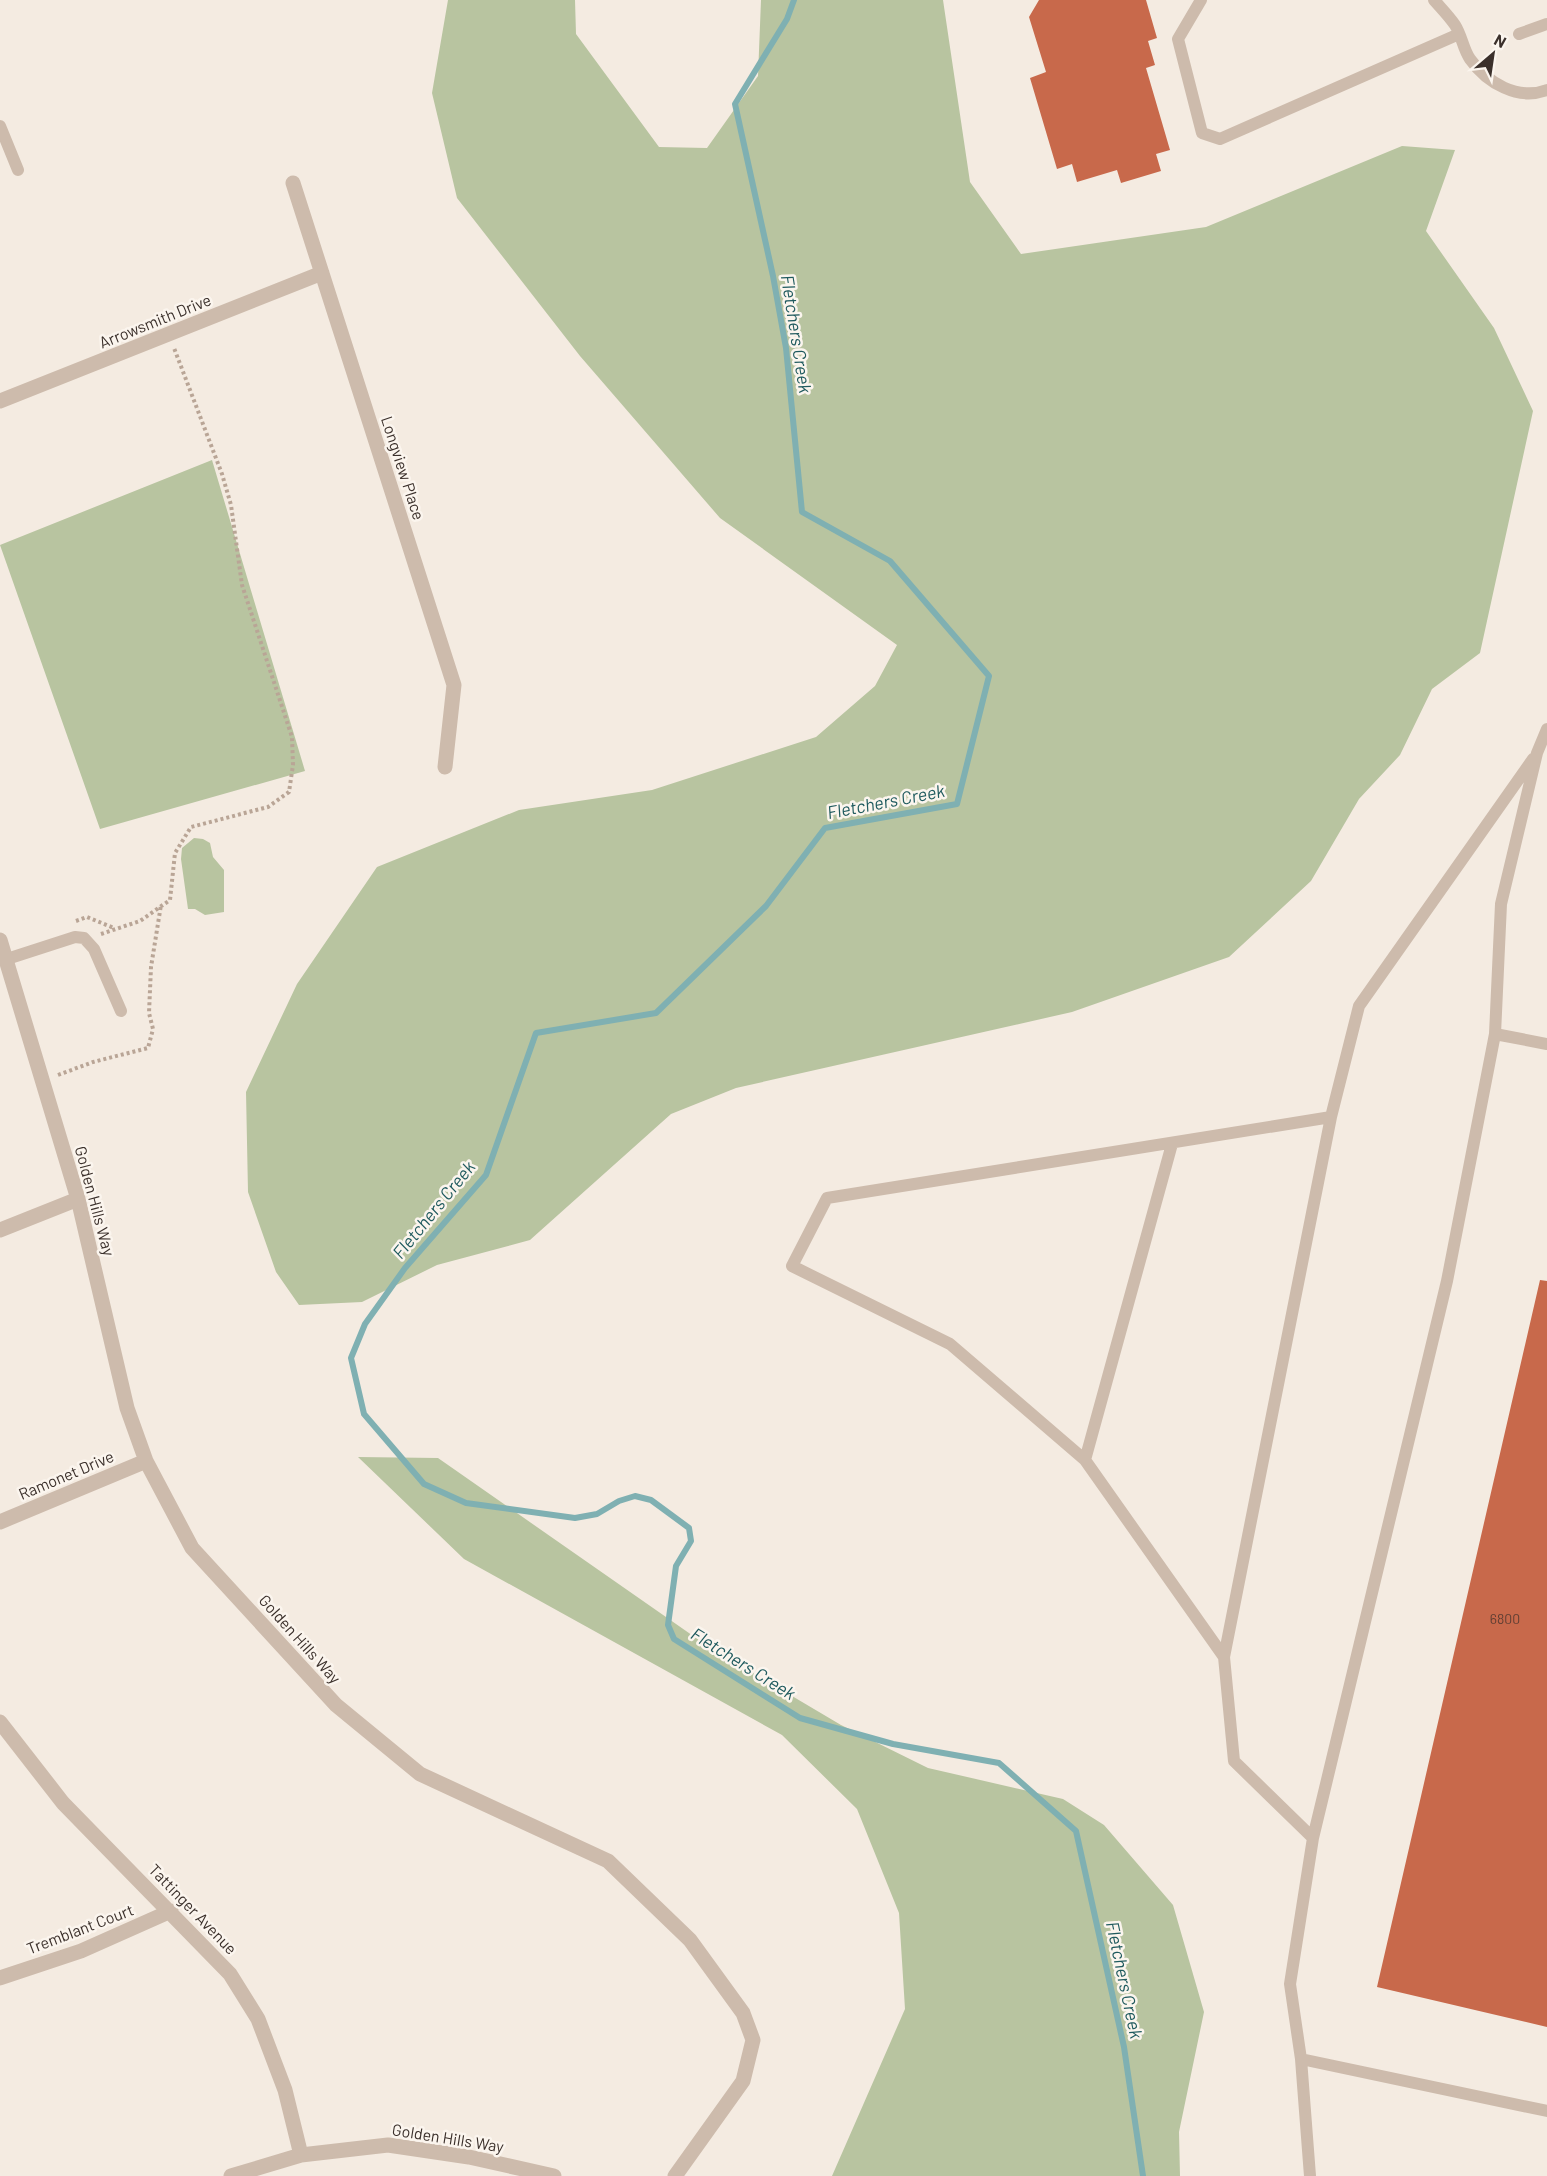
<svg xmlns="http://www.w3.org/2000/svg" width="1547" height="2176" viewBox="0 0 1547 2176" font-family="Barlow,sans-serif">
<rect width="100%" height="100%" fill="#f4ebe1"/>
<path fill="#b8c4a0" d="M448,0H575L576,34L659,147L707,148L758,76L761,0H943L970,182L1021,254L1206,227L1402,146L1455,150L1426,231L1494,328L1533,411L1480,653L1432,689L1400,755L1359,799L1311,881L1229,957L1072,1012L736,1088L671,1114L530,1240L437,1265L362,1302L299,1305L276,1272L248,1192L246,1092L297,984L377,867L519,810L652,790L816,737L875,686L897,645L720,518L580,356L457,198L432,93Z
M212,460L305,771L100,829L0,545Z
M194,838L203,839L210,843L213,857L224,870V912L205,915L195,909H188L181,859L182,848Z
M358,1457L438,1458L709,1647L841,1725L928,1768L1063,1799L1104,1825L1173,1905L1204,2012L1179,2132L1180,2176H832L905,2009L899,1913L857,1809L782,1735L464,1559Z"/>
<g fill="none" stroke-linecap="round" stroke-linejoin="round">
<path stroke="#7fb0b2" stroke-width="6" d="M794,0L787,19L735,104L773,276L786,348L802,512L890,561L989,676L957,804L825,828L766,906L656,1013L536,1033L486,1175L405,1268L365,1324L351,1358L364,1414L424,1484L466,1503L575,1518L597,1514L619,1501L635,1496L651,1500L689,1528L691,1541L676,1566L668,1625L674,1639L800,1718L893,1744L999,1763L1076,1831L1124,2047L1143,2176"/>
</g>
<path fill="#c8694b" d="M1039,0H1146L1157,38L1148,41L1155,65L1146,68L1170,150L1156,154L1161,171L1121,183L1117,170L1077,182L1072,164L1057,169L1030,78L1046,72L1029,17Z
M1540,1280L1547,1281V2027L1377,1987Z"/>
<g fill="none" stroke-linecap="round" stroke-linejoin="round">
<path stroke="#b9a596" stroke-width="4" stroke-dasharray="3 3" stroke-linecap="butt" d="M76,921L87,917L114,928
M101,934L140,921L170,900L175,853L191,827L268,807L289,792L293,765L292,737L242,585L231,505L222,474L174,348
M58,1075L93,1062L148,1048L153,1029L149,1013L151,967L161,905"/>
<path stroke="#cdbbac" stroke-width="12" d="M1201,0L1178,39L1202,133L1220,139L1459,34
M1434,0C1441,8 1449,16 1455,25C1462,36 1463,49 1470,59C1487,83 1518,101 1547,90
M1519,34L1547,24
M0,126L18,170
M1547,729L1537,753L1501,904L1495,1034L1447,1281L1313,1838L1290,1984L1301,2059L1547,2111
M7,959L75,937L84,938L94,949L121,1011
M1495,1034L1547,1044
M1085,1460L1172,1144
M1224,1657L1085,1460L950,1344L792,1266L827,1198L1331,1117
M1313,1838L1234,1761L1224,1657L1331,1117L1359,1006L1533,759
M1301,2059L1310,2176"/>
<path stroke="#cdbbac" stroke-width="15" d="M293,183L454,685L445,767
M0,401L322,273
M0,940L78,1199L127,1408L146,1461L192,1548L336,1705L420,1774L608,1861L690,1940L743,2013L753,2040L743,2081L675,2176
M0,1230L78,1199
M0,1522L146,1461
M0,1722L63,1803L230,1974L258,2019L285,2090L301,2155
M0,1978L81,1951L171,1911
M231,2176L301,2155L388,2145L469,2157L554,2176"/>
</g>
<g text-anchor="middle" stroke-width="5" stroke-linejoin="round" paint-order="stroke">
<g font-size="14" fill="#5e3e33">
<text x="1505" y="1624">6800</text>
</g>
<g font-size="16" fill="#3b302b" stroke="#fbf5ee">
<text transform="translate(155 321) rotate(-22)" y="6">Arrowsmith Drive</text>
<text transform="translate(403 468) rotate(72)" y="6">Longview Place</text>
<text transform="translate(95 1201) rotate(75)" y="6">Golden Hills Way</text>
<text transform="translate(66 1475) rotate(-23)" y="6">Ramonet Drive</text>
<text transform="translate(300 1639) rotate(48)" y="6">Golden Hills Way</text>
<text transform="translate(193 1909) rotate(46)" y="6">Tattinger Avenue</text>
<text transform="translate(80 1929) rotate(-21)" y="6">Tremblant Court</text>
<text transform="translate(448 2138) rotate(9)" y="6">Golden Hills Way</text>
</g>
<g font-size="18" font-style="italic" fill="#1f5a5e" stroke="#fbf5ee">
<text transform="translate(796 334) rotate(81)" y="6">Fletchers Creek</text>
<text transform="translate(886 802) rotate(-11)" y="6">Fletchers Creek</text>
<text transform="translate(434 1210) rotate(-51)" y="6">Fletchers Creek</text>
<text transform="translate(743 1664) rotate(32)" y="6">Fletchers Creek</text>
<text transform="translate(1124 1980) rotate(78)" y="6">Fletchers Creek</text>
</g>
</g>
<g transform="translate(1493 54) rotate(29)" stroke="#fbf5ee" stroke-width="4.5" paint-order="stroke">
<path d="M0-4.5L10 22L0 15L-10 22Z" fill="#3b302b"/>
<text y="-9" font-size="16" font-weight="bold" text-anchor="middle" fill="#3b302b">N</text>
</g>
</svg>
